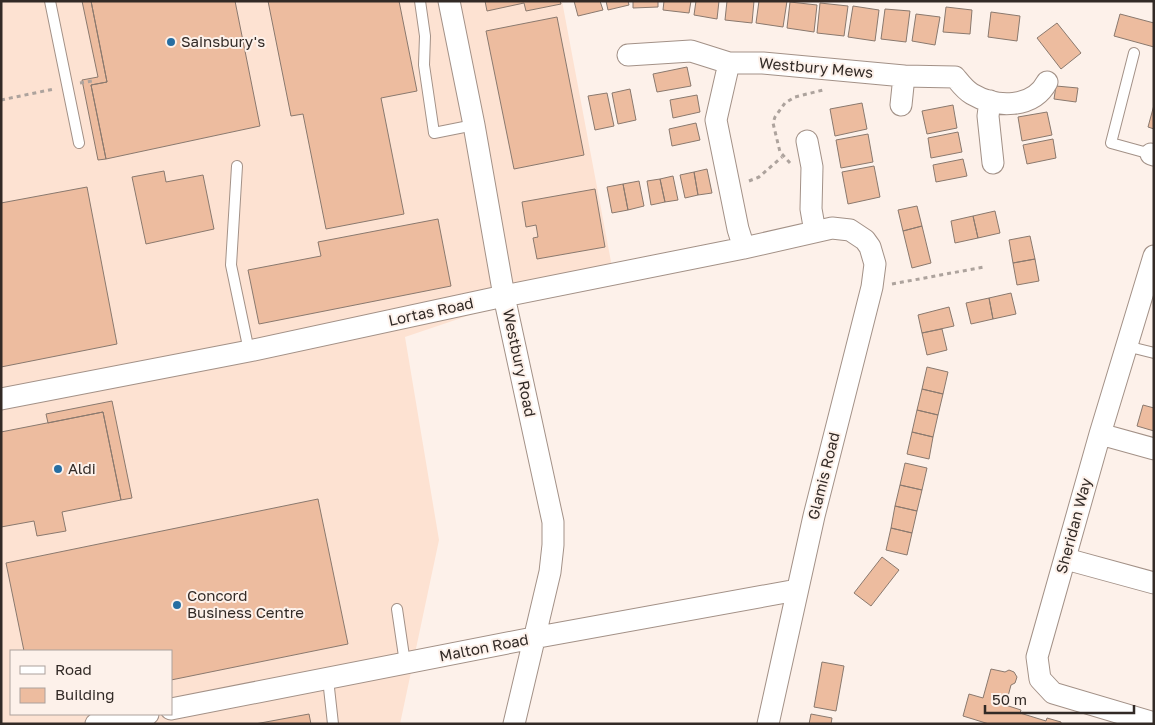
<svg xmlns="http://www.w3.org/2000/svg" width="1155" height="725" viewBox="0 0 1155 725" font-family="'Golos Text',sans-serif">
<rect width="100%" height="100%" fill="#fdf1ea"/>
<path fill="#fde2d2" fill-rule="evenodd" d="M1,1H562L612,267L405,337L439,540L400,724H3L1,717ZM11,651H171V714H11Z"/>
<path fill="#edbc9f" stroke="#8a796e" d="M82,1H91L107,82L91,85L106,159L98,160L82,80L98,77Z
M91,1H235L260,126L106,159L91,85L107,82Z
M268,1H399L417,91L381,98L404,214L326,229L303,114L291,116Z
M485,1H560L561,4L526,11L524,3L487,11Z
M574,1H600L603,10L578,16Z
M606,1H628L629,5L608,10Z
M633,1H658V7L633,8Z
M664,1H691L689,13L663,10Z
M696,1H719L717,19L694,15Z
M727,1H754L752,23L725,20Z
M759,1H787L783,27L756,23Z
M790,2L817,5L814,32L787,28Z
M820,3L848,6L844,36L817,33Z
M853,6L879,10L875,41L848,37Z
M946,7L972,10L970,34L943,32Z
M885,9L910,11L906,42L881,39Z
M991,12L1020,16L1017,41L988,37Z
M916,14L940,17L935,45L912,41Z
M1120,14L1154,23V47L1114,36Z
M557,17L584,155L514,169L486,31Z
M1057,23L1081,53L1061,69L1037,38Z
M687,67L691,86L657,92L653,74Z
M1056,86L1078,88L1076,102L1054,99Z
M630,89L636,120L618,124L612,93Z
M607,93L614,126L595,130L588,96Z
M697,95L700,112L673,118L670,100Z
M862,103L867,129L835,136L830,109Z
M953,105L957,128L927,134L922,111Z
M1154,105V129L1148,127Z
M1047,112L1052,135L1022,141L1018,117Z
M696,123L700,140L672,146L669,129Z
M958,132L962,152L931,158L928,138Z
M868,134L873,162L841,168L836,140Z
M1053,139L1056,158L1027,164L1023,145Z
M963,159L967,176L936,182L933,165Z
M874,166L880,197L848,204L842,172Z
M707,169L712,193L698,195L694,172Z
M164,171L166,182L203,175L214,229L146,244L132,177Z
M694,172L698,195L685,198L680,175Z
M673,176L678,200L665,202L660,179Z
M660,179L665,202L651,205L647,181Z
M639,181L644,206L628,210L623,184Z
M623,184L628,210L612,213L607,187Z
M87,187L117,344L1,367V203Z
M595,189L605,247L537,259L533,238L538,237L536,225L526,227L522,202Z
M917,206L922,226L903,231L898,210Z
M995,211L1000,233L978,238L973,216Z
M973,216L978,238L955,243L951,221Z
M438,219L451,286L259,324L248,270L321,256L318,242Z
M922,226L931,263L912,268L903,231Z
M1030,236L1035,259L1013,263L1009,240Z
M1035,259L1039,281L1017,285L1013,263Z
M1011,293L1016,314L993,319L989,298Z
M989,298L993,319L971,324L966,303Z
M949,307L954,326L922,333L918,315Z
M942,329L947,350L927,355L922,333Z
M927,367L948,372L943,394L922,389Z
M922,389L943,394L938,415L917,410Z
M112,401L132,498L121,500L103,412L48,423L46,414Z
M1143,405L1154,408V431L1137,426Z
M917,410L938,415L933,437L912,432Z
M103,412L121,500L62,512L66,531L37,536L34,521L1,527V432Z
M912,432L933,437L929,459L907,454Z
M905,463L927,468L922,490L900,485Z
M900,485L922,490L917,511L895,506Z
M318,499L348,644L171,680V651H24L6,563Z
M895,506L917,511L912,533L891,528Z
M891,528L912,533L907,555L886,550Z
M882,557L899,570L871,606L854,593Z
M822,662L844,666L836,711L814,707Z
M991,669L1005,672L1009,670L1014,672L1017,677L1015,683L1011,685L1007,700L1000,698L999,703L1021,710L1020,713L1046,721L1047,718L1061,722V724H989L963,716L969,694L983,698Z
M309,714L311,724H255Z
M811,714L832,718L831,724H809Z"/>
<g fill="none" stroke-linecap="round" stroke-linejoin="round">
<defs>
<path id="lane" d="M50,1L79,143
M420,1L425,36L424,65L434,133L474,125
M1134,53L1111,143L1151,154
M237,166L231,265L249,351
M1126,346L1154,353
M397,609L405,663
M328,679L333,724"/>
<path id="street" d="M449,1L474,125L504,296L553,522V545L550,572L514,724
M628,55L691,51L729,63H763L904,76L955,77C960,83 965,90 972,94C996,108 1033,109 1047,82
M729,63L716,120L738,229L744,248
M990,101L988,116L993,163
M901,105L904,76
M807,141L812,167L811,209L815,232
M1151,154L1154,155
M1154,256L1100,434L1037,657L1040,679L1053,693L1154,723
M1,399L249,351L504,296L744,248L832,228L850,230L865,240L870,247L875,264L872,287L814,516L768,724
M1100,434L1154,449
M1066,559L1154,583
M171,709L533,638L797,590
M96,724L148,714"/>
</defs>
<use href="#lane" stroke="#a39187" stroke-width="12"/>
<use href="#street" stroke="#a39187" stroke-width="23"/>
<path stroke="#ada39d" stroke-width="3" stroke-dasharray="4 4" stroke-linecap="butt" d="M80,83L92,81
M1,100L54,89
M790,163L780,152L773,123L775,117L785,103L795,97L823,90
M749,181L759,177L782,157
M892,284L984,267"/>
<use href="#lane" stroke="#fff" stroke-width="10"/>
<use href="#street" stroke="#fff" stroke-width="21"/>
</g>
<g fill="#266ea2" stroke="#fdf1ea" stroke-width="2">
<circle cx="171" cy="42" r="5"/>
<circle cx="58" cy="469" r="5"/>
<circle cx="177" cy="605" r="5"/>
</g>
<g text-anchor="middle" stroke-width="4" stroke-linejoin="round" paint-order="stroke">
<g font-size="15" fill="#322a26" stroke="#fdf1ea" text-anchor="start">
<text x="181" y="47">Sainsbury's</text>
<text x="68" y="474">Aldi</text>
<text x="187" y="601">Concord<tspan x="187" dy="17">Business Centre</tspan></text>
</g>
<g font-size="15" fill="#322a26" stroke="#fdf1ea">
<text transform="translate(816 68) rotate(5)" y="5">Westbury Mews</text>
<text transform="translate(431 312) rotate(-12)" y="5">Lortas Road</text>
<text transform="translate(519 363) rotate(78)" y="5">Westbury Road</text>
<text transform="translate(824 476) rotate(-76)" y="5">Glamis Road</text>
<text transform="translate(1074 526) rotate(-75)" y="5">Sheridan Way</text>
<text transform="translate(484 648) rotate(-11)" y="5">Malton Road</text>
</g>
</g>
<rect width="1155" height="725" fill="none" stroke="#322a26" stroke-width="5"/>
<rect x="10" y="650" width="162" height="65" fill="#fdf1ea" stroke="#aca19c"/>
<rect x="20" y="666" width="25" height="8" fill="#ffffff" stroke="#aca19c"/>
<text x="55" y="675" font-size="15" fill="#322a26">Road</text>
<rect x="20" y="688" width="25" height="15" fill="#edbc9f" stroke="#aca19c"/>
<text x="55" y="700" font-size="15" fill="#322a26">Building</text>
<path d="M985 705v8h149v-8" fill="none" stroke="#322a26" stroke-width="2.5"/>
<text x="992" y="705" font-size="15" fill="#322a26" stroke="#fdf1ea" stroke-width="4" paint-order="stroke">50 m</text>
</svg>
